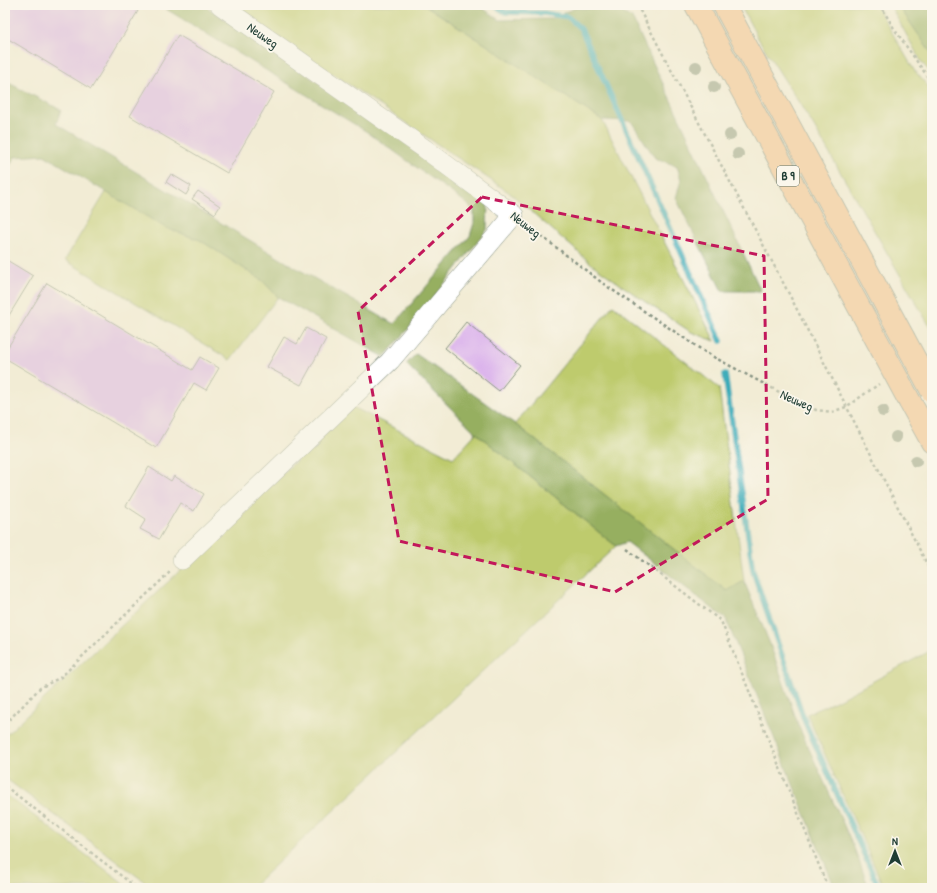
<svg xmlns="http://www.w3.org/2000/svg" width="937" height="893" viewBox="0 0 937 893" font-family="'Patrick Hand',sans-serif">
<rect width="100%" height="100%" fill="#fbf7ec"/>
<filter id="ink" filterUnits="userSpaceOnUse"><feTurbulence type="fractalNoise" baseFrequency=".025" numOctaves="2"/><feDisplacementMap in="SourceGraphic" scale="8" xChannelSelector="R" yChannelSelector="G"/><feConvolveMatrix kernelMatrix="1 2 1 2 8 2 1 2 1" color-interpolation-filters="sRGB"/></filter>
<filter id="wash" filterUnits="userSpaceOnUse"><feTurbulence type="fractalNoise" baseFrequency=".012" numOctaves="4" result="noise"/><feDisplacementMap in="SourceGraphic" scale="16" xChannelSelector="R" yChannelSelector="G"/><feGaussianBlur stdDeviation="0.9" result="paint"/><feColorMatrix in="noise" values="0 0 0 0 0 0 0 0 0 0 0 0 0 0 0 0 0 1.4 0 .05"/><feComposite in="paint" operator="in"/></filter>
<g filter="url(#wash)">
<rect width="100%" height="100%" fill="#f2ecd5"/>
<path fill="#becb6d" stroke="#6e8450" d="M231,5H425L602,120L715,341L691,332L644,301L593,265L510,193Z
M740,5H876L914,70L932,91V330L810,120L759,40Z
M890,5H898L932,54V74L922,63Z
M106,192L166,228L200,240L263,281L278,297L230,360L65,260Z
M613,305L719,388L744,581L727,592L515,424Z
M353,407L453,458L476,433L616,546L251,888H153L5,778V736Z
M932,650V888H884L807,714L834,702Z
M5,794L130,888H5Z"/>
<path fill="#96af60" stroke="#5a764a" d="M169,5H204L477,190L488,202L487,230L406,332L384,357L278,297L263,281L200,240L166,228L44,155L15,157L5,173V81L61,110L56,124L286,262L394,324L470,236L474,223V211L465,202L367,132L166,9Z
M425,5H478L500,20L550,19L575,8L616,9L632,18L761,291H722L676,198L681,180L677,166L655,158L631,121L602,120Z
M898,5H932V54Z
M416,354L515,424L727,591L744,581L770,644L799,727L853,845L869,888H835L726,619L627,542L616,546L476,433L406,364Z"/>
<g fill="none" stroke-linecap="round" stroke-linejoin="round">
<path stroke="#3babb9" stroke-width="5.5" d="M494,5L505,12L544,13L568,17L581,29L721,341
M725,374L753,571L805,722L879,888"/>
</g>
<g id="blocks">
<path fill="#d9afec" d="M5,5H127L138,11L91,89L5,37Z
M178,35L274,92L227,173L130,116Z
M171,174L191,186L186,195L166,182Z
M198,191L220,206L215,214L192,199Z
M5,259L33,276L5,322Z
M47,283L192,370L200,357L219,368L206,390L194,383L156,448L5,358V352Z
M466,322L520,365L499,391L445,348Z
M306,328L326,339L301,385L267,367L284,337L297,344Z
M149,467L171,481L174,476L204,494L194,511L180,503L159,539L140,529L146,519L126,506Z"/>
</g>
</g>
<g filter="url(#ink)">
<use href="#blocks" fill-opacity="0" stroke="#889484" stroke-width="1"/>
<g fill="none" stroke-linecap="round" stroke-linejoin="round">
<defs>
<path id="minor" d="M182,560L390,361L514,215L425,149L220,5"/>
<path id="highway" d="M696,5L881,348
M724,5L903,337
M910,402L932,442"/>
</defs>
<use href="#minor" stroke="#889484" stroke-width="20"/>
<use href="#highway" stroke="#889484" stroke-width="24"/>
<path stroke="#889484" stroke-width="2.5" stroke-dasharray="3 3" stroke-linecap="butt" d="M637,5L788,292L932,574
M880,5L895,30L932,83
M527,225L605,285L708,354L798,402L816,410L832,412L846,407L879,384
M627,549L721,621L828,888
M5,724L40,688L61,677L170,572
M5,786L137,888"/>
<use href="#minor" stroke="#fff" stroke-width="19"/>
<use href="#highway" stroke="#f7be88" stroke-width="22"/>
<defs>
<path id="highway-bridge" d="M903,337L932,391
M881,348L910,402"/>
</defs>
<use href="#highway-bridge" stroke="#889484" stroke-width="24" stroke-linecap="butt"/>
<use href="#highway-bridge" stroke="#f7be88" stroke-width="22"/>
</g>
<g fill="#909b82">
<circle cx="696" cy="67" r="6"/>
<circle cx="714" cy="87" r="6"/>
<circle cx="730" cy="135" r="6"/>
<circle cx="738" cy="154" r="6"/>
<circle cx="883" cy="411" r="6"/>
<circle cx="896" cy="437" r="6"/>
<circle cx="916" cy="461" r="6"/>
</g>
</g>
<path d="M0 0H937V893H0ZM482,197L764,256L768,499L615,592L399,541L358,311Z" fill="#f2ecd5" fill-opacity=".55" fill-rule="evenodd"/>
<path fill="none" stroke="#c2185b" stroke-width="3" stroke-dasharray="8 5" stroke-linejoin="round" d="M482,197L764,256L768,499L615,592L399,541L358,311Z"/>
<g text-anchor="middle" stroke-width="3.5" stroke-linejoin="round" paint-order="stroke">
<rect fill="#fbf7ec" stroke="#61756b" stroke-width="1" x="777" y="166" width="22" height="20" rx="3"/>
<g font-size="12" font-weight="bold" fill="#1f3d34">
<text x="788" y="180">B 9</text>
</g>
<g font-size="13" fill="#1f3d34" stroke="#fbf7ec">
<text transform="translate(263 35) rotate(35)" y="5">Neuweg</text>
<text transform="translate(526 224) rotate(38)" y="5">Neuweg</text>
<text transform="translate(797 400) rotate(24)" y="5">Neuweg</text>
</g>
</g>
<rect width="937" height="893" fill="none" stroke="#fbf7ec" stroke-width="20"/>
<g transform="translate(895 851)" stroke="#fbf7ec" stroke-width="3" paint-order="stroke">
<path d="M0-3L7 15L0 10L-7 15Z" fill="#1f3d34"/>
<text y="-6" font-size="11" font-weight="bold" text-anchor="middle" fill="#1f3d34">N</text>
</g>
</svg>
